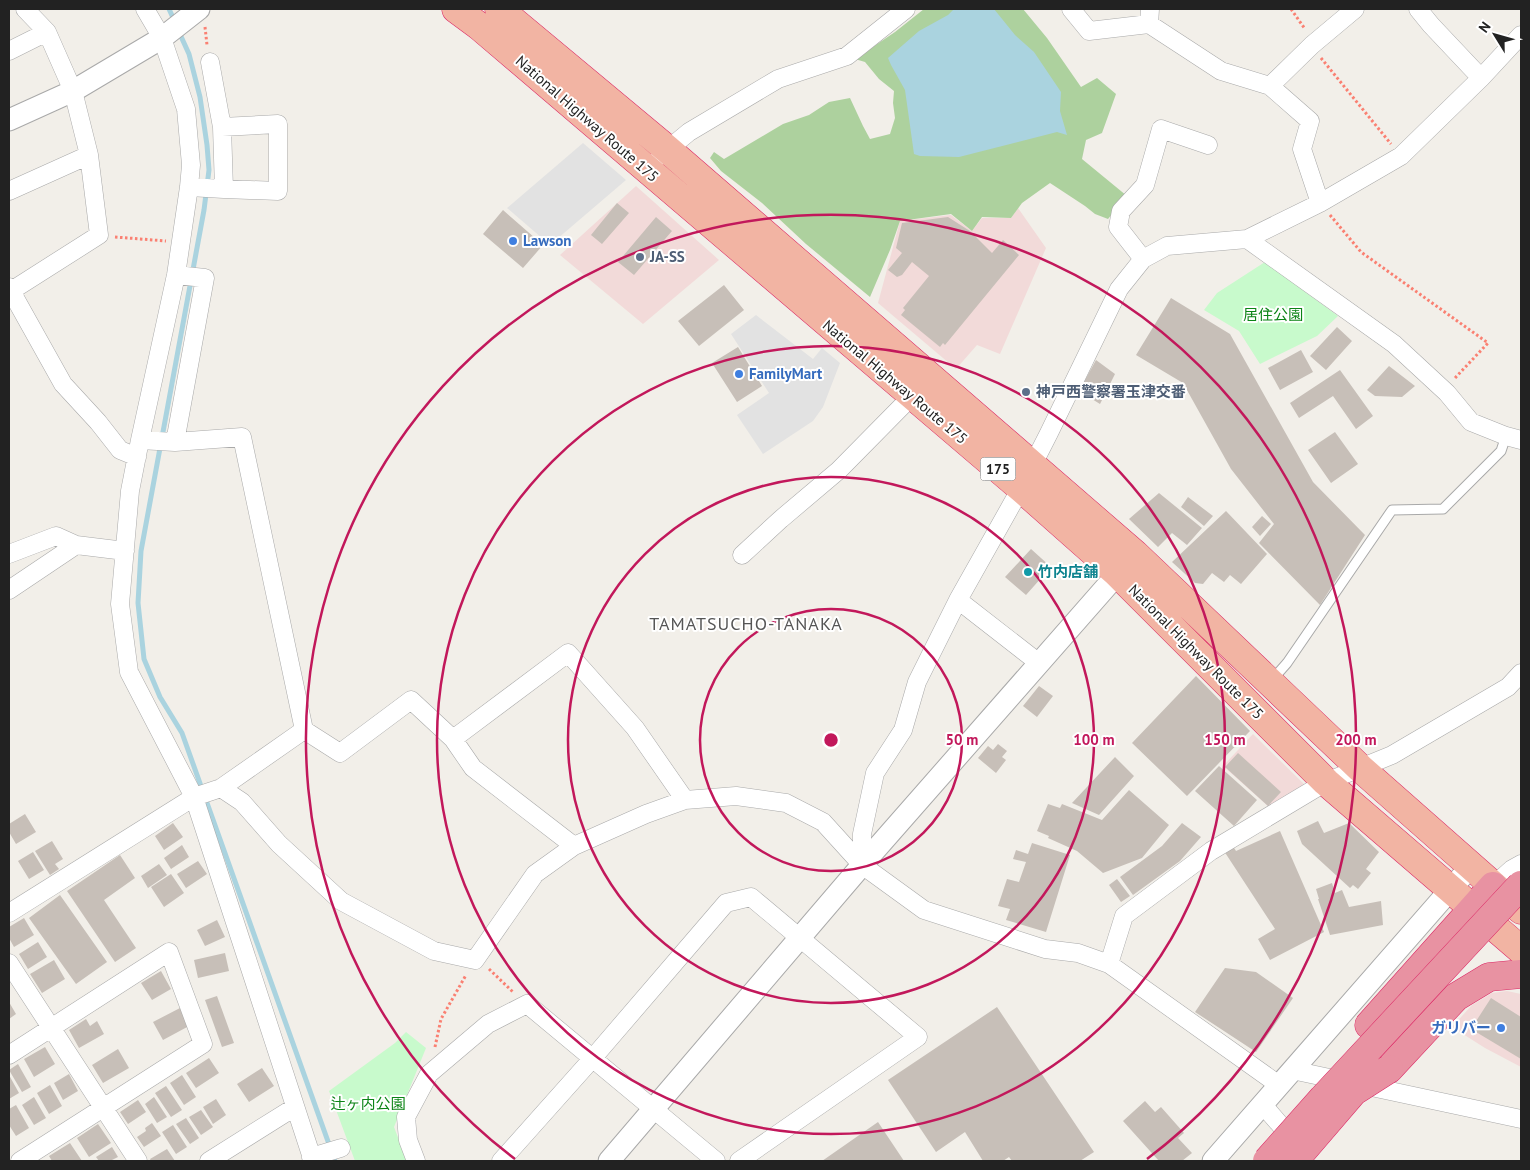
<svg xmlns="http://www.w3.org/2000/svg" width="1530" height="1170" viewBox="0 0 1530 1170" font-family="'PT Sans','Noto Sans JP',sans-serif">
<rect width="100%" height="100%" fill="#f2efe9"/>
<path fill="#f2dad9" d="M636,186L719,260L643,324L560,255Z
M1018,208L1046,248L1000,354L977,345L956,369L878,303L900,221L951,215L972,231L982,218H1011Z
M1253,734L1307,787L1269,807L1223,766Z
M1507,991L1521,994V1067L1485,1048L1452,1027L1472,1005L1492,993Z"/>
<path fill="#add19e" d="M924,9H1023L1047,38L1081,87L1097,78L1116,94L1102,133L1086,140L1082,159L1127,196L1108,219L1095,214L1085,206L1050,183L1022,203L1011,218L982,217L972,231L951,214L900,221L890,250L870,297L806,244L762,203L721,171L710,158L714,152L724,159L783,124L809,115L829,102L850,98L863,126L870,139L890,134L895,118L893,103L894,91L879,79L865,62L855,59L895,32Z"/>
<path fill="#c8facc" d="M1265,262L1338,316L1317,336L1260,364L1239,331L1204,310L1217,293Z
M406,1032L426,1048L394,1127L407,1161H355L329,1091L395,1043Z"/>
<path fill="#e2e2e2" d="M583,143L626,180L550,245L507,208Z
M756,315L813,359L822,348L840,363L823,407L813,421L763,454L737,415L769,393L731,334Z"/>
<path fill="#aad3df" d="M954,9H994L1015,35L1034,52L1061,92L1060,111L1067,135L1057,132L959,157L920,156L914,154L905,90L891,65L888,58L919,31L948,15Z"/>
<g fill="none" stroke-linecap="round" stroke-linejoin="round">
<path stroke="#aad3df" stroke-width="5" d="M169,9L175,22
M179,32L189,54L200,97L207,145L209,170L204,210L141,551L138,603L144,659L160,697L182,733L335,1161"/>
</g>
<path fill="#c7bfb8" d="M617,203L629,213L602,244L591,235Z
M503,210L543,245L523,268L483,234Z
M656,217L672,231L634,275L618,262Z
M948,217L970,231L992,253L1003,240L1019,255L945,345L943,343L940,347L901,315L905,310L903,308L929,276L912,262L902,275L897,277L888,270L902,253L896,248L902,223Z
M724,285L744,310L699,346L678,321Z
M1171,298L1230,334L1313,482L1365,535L1320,605L1259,543L1274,524L1231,469L1183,383L1136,355Z
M1337,327L1352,341L1326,370L1310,356Z
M738,347L762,386L737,402L712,363Z
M1301,350L1313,372L1280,390L1268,368Z
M1096,360L1115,374L1100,404L1079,391Z
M1389,366L1415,386L1402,397L1375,396L1367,390Z
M1340,370L1373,416L1356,429L1333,396L1299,418L1290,403Z
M1335,432L1358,464L1331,483L1308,450Z
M1159,493L1202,528L1187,545L1172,533L1158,547L1129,519Z
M1188,497L1213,516L1204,526L1181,507Z
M1226,511L1267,554L1241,584L1230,575L1224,582L1212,573L1203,584L1195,583L1172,562Z
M1262,516L1271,524L1260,536L1252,527Z
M1031,549L1051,567L1026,595L1005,577Z
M1196,676L1250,731L1187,796L1132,743Z
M1039,686L1053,696L1037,717L1023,706Z
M998,744L1007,751L1002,757L1006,760L996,773L978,758L988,746L993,750Z
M1238,753L1281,792L1268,806L1225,767Z
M1115,757L1134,776L1099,815L1072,803Z
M1219,766L1257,800L1234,826L1195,791Z
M1129,790L1169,825L1142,858L1103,873L1077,851L1048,838L1049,836L1037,831L1048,804L1060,808L1062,804L1102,820Z
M25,814L36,832L16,844L9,832V824Z
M1318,821L1324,833L1349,823L1379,852L1366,869L1371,873L1358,889L1353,885L1350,888L1302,844L1297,831Z
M173,823L183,837L164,850L155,836Z
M1182,823L1201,837L1180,861L1133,895L1120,877L1162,846Z
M1280,831L1324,932L1270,960L1258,939L1275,929L1224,851L1231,843L1236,851Z
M52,841L63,859L55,864L59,869L50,875L35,851Z
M1032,843L1070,855L1046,932L1006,920L1010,909L998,906L1007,879L1019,882L1026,862L1013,859L1016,850L1028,854Z
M182,845L189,857L171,869L164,858Z
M33,852L44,870L29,879L18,861Z
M120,855L135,878L104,900L136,948L115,962L67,891Z
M198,861L207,874L186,888L177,874Z
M159,864L167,875L148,888L141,876Z
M171,874L184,893L164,907L151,887Z
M1117,879L1130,896L1121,902L1109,885Z
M1332,883L1335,893L1342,890L1349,907L1381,901L1383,925L1330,935L1318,899H1319L1316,889Z
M60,895L107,962L76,984L29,918Z
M24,918L34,935L14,947L9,938V927Z
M217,920L225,937L205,946L197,930Z
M38,942L47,957L28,969L19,954Z
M225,953L229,971L198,978L194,960Z
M54,960L65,979L42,993L30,974Z
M1225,968L1256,972L1293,998L1256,1052L1195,1012Z
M161,971L171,989L152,1000L141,983Z
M217,996L234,1043L222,1047L205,1000Z
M1491,998L1521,1017V1059L1471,1029Z
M9,1002L16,1014L9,1019Z
M997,1007L1094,1152L1080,1161H1012L1009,1157L1003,1161H983L965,1132L936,1152L888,1080Z
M180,1008L189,1026L163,1040L153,1022Z
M86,1019L90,1026L97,1021L104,1034L79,1048L69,1030Z
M45,1047L55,1064L34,1077L24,1059Z
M118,1049L129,1068L103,1083L92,1065Z
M209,1058L219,1073L196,1088L186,1073Z
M18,1064L31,1087L22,1092L9,1070Z
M262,1068L274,1086L249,1102L237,1084Z
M69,1074L78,1091L63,1100L54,1083Z
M9,1075L19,1093L9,1099Z
M182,1075L196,1097L184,1105L170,1083Z
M50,1085L62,1106L49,1114L37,1093Z
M166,1086L182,1110L171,1117L155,1093Z
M34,1097L46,1118L34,1125L22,1105Z
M154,1097L167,1117L157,1123L145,1104Z
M216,1099L226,1115L213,1124L203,1107Z
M138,1100L146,1112L128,1124L120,1112Z
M1145,1101L1155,1112L1161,1107L1184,1133L1178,1138L1192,1153L1182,1161H1159L1123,1121Z
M16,1105L29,1128L16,1136L9,1125V1109Z
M201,1110L213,1127L201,1135L189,1117Z
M186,1118L199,1138L190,1144L176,1124Z
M878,1122L904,1161H822Z
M152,1123L161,1136L144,1147L137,1137L146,1131L145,1128Z
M98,1124L111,1143L89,1157L77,1138Z
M173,1125L187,1147L176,1154L162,1132Z
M70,1143L82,1161H52L49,1156Z
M112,1147L118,1157L110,1161H99L96,1157Z
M167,1149L175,1161H151L150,1159Z"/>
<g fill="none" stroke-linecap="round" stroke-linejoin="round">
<defs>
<path id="service" d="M1272,680L1287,663L1392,510L1443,509L1501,451L1506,436"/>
<path id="minor" d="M145,9L162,38L186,109L191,165L189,187L176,275L140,440L130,491L120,604L129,672L194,797L313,1161
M1071,9L1089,31L1149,24L1150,9
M1418,9L1431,25L1481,78
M1149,24L1221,71L1270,86L1310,121L1302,149L1320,203
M9,51L47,32
M210,62L222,127L224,189L278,191V124L222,127
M1270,86L1312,45L1355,9
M660,156L689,132L778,79L847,56L906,9
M189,187L224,189
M9,191L89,155
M1247,239L1394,344L1447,393L1471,422L1506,436L1521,440
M1143,259L1118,227L1121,211L1145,185L1161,129L1208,145
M9,287L11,291L99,235L89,155L73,91L47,32L25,9
M11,291L63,384L98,422L120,450L137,457
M140,440L175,442
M9,554L56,536L76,545
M742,555L781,519L839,470L912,396
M9,590L76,545L125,551
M958,600L1039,663
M304,730L340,753L411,700L453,739L473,768L574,846
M453,739L568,653L635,728L685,800
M221,788L242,802L279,844L341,901L434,951L475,960L535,874L574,846L646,814L685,800L736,796L786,803L823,822L862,865L924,910L1045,949L1078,953L1109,964L1279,1085
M862,865V834L875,773L903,730L917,682L958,600L1021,488L1049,433L1119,289L1143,259L1167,246L1247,239L1320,203L1401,156L1481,78L1521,35
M1493,886L1512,869L1521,864
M9,913L194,797L221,788L304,730L242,437L175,442L205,278L176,275
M9,963L138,1161
M1109,964L1124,916L1211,851L1326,782L1392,755L1508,687L1521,673
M9,1055L169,952L203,1044L20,1161
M1292,1070L1521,1119
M1263,1105L1295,1142
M311,1157L341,1148
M209,1161L295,1107
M416,1161L408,1140L406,1117L429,1074L488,1024L527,1004L716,1161
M501,1161L592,1059L726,903L751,897L918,1037L739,1161"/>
<path id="tertiary" d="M9,120L73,91L162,38L199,9
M609,1161L862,865L1128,562
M1213,1161L1471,866"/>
<path id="trunk" d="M456,9L479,26L1021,488L1117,573L1326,782L1521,950
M499,9L667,149L1135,554L1360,768L1521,910"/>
<path id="motorway" d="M1369,1025L1493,886
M1389,1069L1456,997L1489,977L1521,974"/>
</defs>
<use href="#service" stroke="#a9a9a9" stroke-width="11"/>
<use href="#minor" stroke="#a9a9a9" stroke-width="19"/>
<use href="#tertiary" stroke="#a9a9a9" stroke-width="23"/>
<use href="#trunk" stroke="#dc2a67" stroke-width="29"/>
<use href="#motorway" stroke="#dc2a67" stroke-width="29"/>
<path stroke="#fa8072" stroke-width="3" stroke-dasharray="2.5 2.5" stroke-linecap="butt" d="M1291,9L1305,29
M205,27L207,45
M1321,58L1391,144
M1330,215L1361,252L1488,343L1455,378
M115,237L166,241
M489,969L513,992
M435,1047L441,1019L466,975"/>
<use href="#service" stroke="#fff" stroke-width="9"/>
<use href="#minor" stroke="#fff" stroke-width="18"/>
<use href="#tertiary" stroke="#fff" stroke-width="21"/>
<use href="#trunk" stroke="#f2b4a3" stroke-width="28"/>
<use href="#motorway" stroke="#e892a2" stroke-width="28"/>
<defs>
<path id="motorway-bridge" d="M1353,1092L1389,1069
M1267,1161L1323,1098L1521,885
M1294,1161L1355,1090"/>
</defs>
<use href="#motorway-bridge" stroke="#dc2a67" stroke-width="29" stroke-linecap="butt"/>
<use href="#motorway-bridge" stroke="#e892a2" stroke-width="28"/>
</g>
<g fill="none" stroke="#c2185b" stroke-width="2.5">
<circle cx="831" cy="740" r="131"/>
<circle cx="831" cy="740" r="263"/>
<circle cx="831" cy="740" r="394"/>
<path d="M515 1159A525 525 0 1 1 1147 1159"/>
</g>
<g fill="#3f7fe0" stroke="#fff" stroke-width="2">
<circle cx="513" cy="241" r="5"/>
<circle cx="739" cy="374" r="5"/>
<circle cx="1501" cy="1028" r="5"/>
</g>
<g fill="#5c6f8a" stroke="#fff" stroke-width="2">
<circle cx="640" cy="257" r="5"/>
<circle cx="1026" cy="392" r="5"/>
</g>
<circle fill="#0f9aa8" stroke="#fff" stroke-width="2" cx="1028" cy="572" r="5"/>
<g text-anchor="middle" stroke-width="4" stroke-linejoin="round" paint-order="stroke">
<rect fill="#fff" stroke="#646464" stroke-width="1" x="980.5" y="457.5" width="35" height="23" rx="4"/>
<g font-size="14" font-weight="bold" fill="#222">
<text x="998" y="474">175</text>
</g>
<g font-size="15" fill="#222" stroke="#fff">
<text transform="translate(587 119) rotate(41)" y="5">National Highway Route 175</text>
<text transform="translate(895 382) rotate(40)" y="5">National Highway Route 175</text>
<text transform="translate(1196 652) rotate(45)" y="5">National Highway Route 175</text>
</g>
<g font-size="15" font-weight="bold" fill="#366cbe" stroke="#fff" text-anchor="start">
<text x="523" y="246">Lawson</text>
<text x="749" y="379">FamilyMart</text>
<text x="1491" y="1033" text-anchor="end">ガリバー</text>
</g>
<g font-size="15" font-weight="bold" fill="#4e5e75" stroke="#fff" text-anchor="start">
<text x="650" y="262">JA-SS</text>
<text x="1036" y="397">神戸西警察署玉津交番</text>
</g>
<g font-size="15" fill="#0c8416" stroke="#fff">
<text x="1273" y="320">居住公園</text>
<text x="368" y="1109">辻ヶ内公園</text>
</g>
<g font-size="15" font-weight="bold" fill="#0d838f" stroke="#fff" text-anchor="start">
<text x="1038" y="577">竹内店舗</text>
</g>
<g font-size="18" letter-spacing="1" fill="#555" stroke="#fff">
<text x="746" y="630">TAMATSUCHO-TANAKA</text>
</g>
</g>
<circle cx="831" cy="740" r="8" fill="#c2185b" stroke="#fff" stroke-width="2.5"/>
<g font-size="15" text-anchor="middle" font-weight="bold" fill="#c2185b" stroke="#fff" stroke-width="4" stroke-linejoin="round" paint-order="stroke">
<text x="962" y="745">50 m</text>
<text x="1094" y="745">100 m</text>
<text x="1225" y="745">150 m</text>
<text x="1356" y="745">200 m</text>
</g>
<rect width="1530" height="1170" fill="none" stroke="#222222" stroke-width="20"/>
<g transform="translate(1495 35) rotate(307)" stroke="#ffffff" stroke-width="4" paint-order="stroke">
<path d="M0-4L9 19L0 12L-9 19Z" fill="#222222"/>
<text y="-8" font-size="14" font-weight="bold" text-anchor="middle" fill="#222222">N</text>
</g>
</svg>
